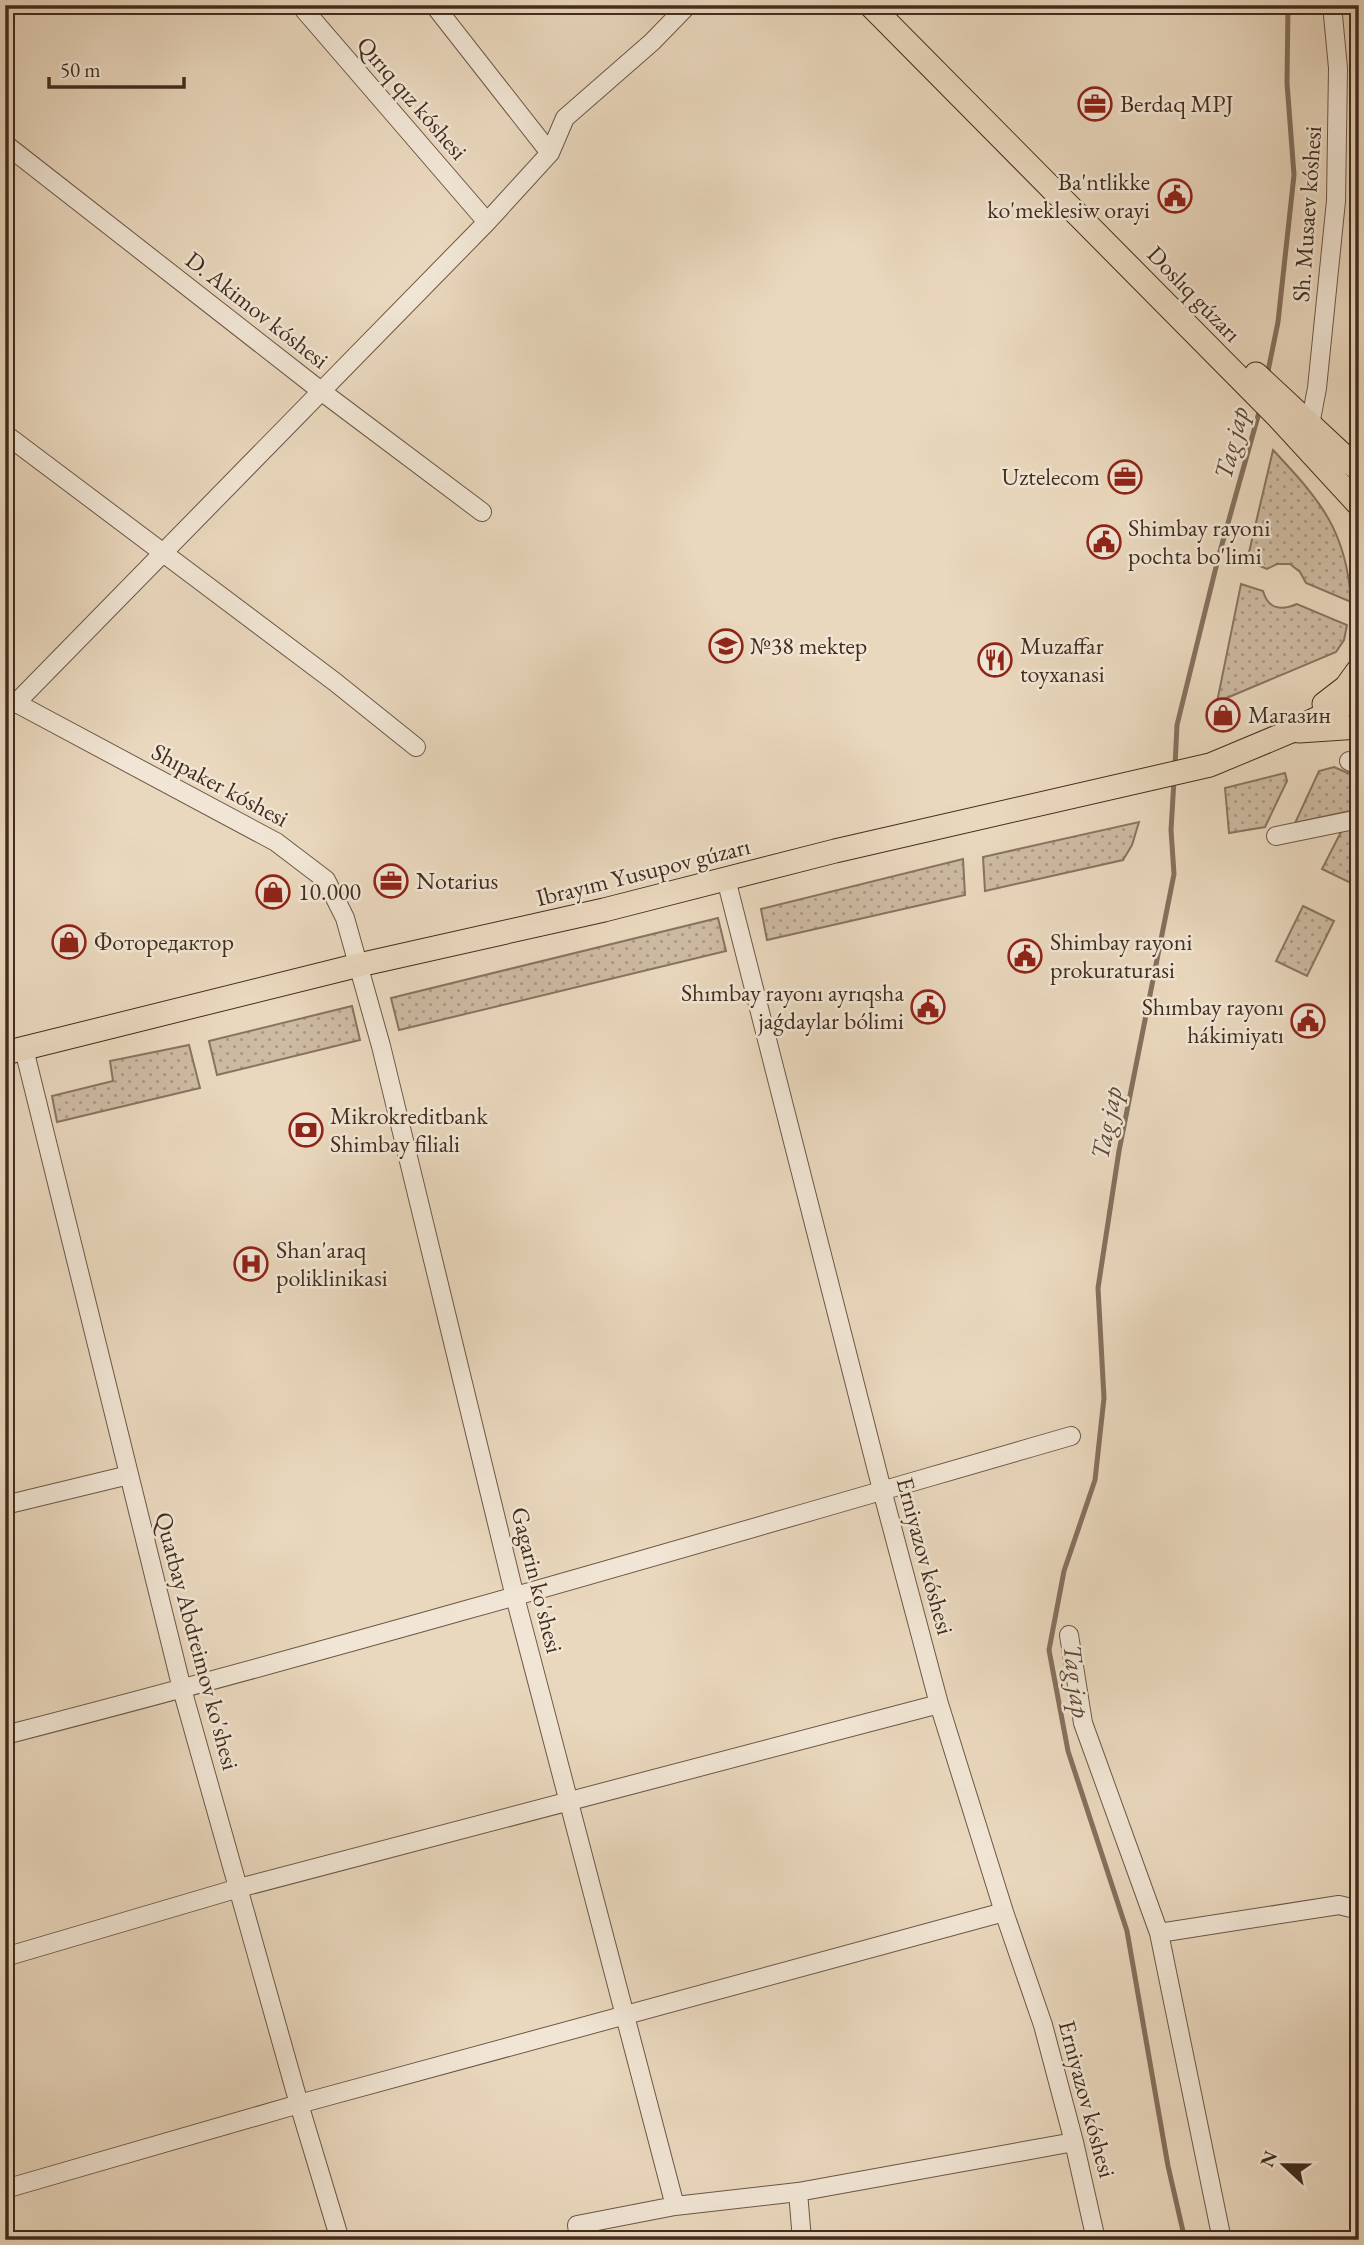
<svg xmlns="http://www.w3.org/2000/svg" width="1364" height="2245" viewBox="0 0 1364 2245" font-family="'EB Garamond',serif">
<defs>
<pattern id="grass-dots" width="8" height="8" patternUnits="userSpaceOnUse" patternTransform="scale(1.75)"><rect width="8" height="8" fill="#cebba3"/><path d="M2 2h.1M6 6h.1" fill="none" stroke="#a99884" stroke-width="1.8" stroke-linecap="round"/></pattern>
</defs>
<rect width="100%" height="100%" fill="#ead8be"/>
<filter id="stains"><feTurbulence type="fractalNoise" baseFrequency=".00286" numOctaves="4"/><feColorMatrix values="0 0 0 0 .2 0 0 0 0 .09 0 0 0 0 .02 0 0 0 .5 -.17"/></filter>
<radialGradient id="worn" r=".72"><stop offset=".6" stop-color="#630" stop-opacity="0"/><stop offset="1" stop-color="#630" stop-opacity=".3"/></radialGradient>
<path fill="url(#grass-dots)" stroke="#887460" stroke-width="2" d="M1273,450C1320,500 1347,531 1351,602L1306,583L1300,572L1290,564H1277L1267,569L1247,561Z
M1241,584L1263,591C1268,609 1281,611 1297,604L1347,625L1344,640L1336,652L1217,702Z
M1334,767L1359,778V809L1295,823L1319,771Z
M1285,773L1287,781L1265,827L1229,833L1225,788Z
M1139,822L1132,845L1123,860L985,891L983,857Z
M1359,827V887L1322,869L1343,828Z
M963,859L965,895L767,940L761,909Z
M1303,906L1334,921L1307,976L1276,961Z
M718,918L726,951L399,1030L391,998Z
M352,1006L360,1040L217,1075L209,1041Z
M189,1045L200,1088L57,1122L52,1096L113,1081L110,1061Z"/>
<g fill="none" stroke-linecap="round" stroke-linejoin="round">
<path stroke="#85705e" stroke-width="5" d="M1267,376L1278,322L1294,175L1287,83L1288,5
M1175,766L1177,725L1219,555L1260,409
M1174,780L1171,830L1174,874L1119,1151L1098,1288L1104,1398L1095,1480L1064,1571L1049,1650L1068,1751L1127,1931L1168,2166L1185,2240"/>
<defs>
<path id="minor" d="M300,5L487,222
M434,5L550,153
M5,144L321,391L482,512
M1310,425L1317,388L1336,201L1338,68L1332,5
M5,434L335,682L416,747
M5,697L276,842L326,880L345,918L381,1046L515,1597L675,2206
M15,704L487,222L550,153L565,118L652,42L688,5
M1349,761L1359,766
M1276,836L1359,819
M726,879L882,1490L939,1704L1004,1912L1043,2025L1074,2142L1096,2240
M24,1049L182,1689L299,2104L340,2240
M5,1505L129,1475
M1069,1635L1083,1723L1159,1933L1222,2240
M9,1734C365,1642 718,1538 1071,1436
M1159,1933L1339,1905L1359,1910
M5,1957L239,1888L939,1704
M5,2189L299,2104L1004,1912
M798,2192L802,2240
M579,2240L577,2225L675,2206L798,2192L1074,2142"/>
<path id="major" d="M870,5L1278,417L1359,505
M1256,374L1359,470
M1324,704L1346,687L1359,669
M1299,731L1359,727
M5,1053L359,965L604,910L835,851L1210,765L1289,732L1359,698"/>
</defs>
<use href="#minor" stroke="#6d5746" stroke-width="20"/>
<use href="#major" stroke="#432c1e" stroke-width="25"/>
<use href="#minor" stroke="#f1e6d5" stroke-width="18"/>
<use href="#major" stroke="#ead8be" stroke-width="23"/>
</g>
<defs>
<symbol id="office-ring" viewBox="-11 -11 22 22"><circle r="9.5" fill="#f1e6d5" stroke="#8f2418" stroke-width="1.5"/><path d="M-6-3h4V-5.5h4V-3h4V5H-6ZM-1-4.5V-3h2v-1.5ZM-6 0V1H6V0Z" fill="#8f2418"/></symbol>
<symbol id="civic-ring" viewBox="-11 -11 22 22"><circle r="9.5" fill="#f1e6d5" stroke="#8f2418" stroke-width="1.5"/><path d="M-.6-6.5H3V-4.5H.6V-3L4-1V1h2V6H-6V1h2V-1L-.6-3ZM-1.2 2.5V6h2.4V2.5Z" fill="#8f2418"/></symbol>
<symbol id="school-ring" viewBox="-11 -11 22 22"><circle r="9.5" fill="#f1e6d5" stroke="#8f2418" stroke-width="1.5"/><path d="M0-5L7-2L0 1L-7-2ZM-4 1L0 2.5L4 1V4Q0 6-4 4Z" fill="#8f2418"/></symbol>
<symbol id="restaurant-ring" viewBox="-11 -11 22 22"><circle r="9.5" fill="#f1e6d5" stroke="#8f2418" stroke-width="1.5"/><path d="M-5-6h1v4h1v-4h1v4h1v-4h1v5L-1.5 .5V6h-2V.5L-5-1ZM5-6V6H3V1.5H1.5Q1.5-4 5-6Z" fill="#8f2418"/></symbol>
<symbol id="shop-ring" viewBox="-11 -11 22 22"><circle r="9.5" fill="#f1e6d5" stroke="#8f2418" stroke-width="1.5"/><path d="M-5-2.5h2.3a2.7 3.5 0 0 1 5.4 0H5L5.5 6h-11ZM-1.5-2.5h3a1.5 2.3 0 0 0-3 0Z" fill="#8f2418"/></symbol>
<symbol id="bank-ring" viewBox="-11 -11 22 22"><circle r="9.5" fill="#f1e6d5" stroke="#8f2418" stroke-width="1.5"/><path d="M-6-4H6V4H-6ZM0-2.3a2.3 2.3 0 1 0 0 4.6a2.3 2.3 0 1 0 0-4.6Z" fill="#8f2418"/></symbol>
<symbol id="hospital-ring" viewBox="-11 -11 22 22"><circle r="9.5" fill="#f1e6d5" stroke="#8f2418" stroke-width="1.5"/><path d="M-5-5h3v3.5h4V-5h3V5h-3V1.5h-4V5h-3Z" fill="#8f2418"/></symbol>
</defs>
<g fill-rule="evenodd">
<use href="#office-ring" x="1076" y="85" width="38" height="38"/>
<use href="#civic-ring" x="1156" y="177" width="38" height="38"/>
<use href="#office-ring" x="1106" y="458" width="38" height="38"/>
<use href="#civic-ring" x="1085" y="523" width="38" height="38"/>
<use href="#school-ring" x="707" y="627" width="38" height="38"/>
<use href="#restaurant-ring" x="976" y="641" width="38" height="38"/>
<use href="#shop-ring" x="1204" y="696" width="38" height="38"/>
<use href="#office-ring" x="372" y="862" width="38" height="38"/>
<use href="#shop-ring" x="254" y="873" width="38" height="38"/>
<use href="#shop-ring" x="50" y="923" width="38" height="38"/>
<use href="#civic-ring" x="1006" y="937" width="38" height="38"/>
<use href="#civic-ring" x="909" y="988" width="38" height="38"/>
<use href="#civic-ring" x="1289" y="1002" width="38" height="38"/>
<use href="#bank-ring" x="287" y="1111" width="38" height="38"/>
<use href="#hospital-ring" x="232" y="1245" width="38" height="38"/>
</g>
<g text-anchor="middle" stroke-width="5" stroke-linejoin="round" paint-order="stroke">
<g font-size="24" fill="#432c1e" stroke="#f1e6d5">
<text transform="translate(412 98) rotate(49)" y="8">Qırıq qız kóshesi</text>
<text transform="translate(1307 214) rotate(-86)" y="8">Sh. Musaev kóshesi</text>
<text transform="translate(1194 294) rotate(46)" y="8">Doslıq gúzarı</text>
<text transform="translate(257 310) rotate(38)" y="8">D. Akimov kóshesi</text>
<text transform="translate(220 785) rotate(28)" y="8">Shıpaker kóshesi</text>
<text transform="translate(643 872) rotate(-14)" y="8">Ibrayım Yusupov gúzarı</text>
<text transform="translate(925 1556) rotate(75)" y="8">Erniyazov kóshesi</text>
<text transform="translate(537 1580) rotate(76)" y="8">Gagarin ko'shesi</text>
<text transform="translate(197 1641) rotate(75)" y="8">Quatbay Abdreimov ko'shesi</text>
<text transform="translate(1087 2099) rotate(75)" y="8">Erniyazov kóshesi</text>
</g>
<g font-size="24" fill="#432c1e" stroke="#f1e6d5" text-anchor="start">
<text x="1120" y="112">Berdaq MPJ</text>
<text x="1150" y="190" text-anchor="end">Ba'ntlikke<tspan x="1150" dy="28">ko'meklesiw orayi</tspan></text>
<text x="1100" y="485" text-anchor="end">Uztelecom</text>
<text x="1128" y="536">Shimbay rayoni<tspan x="1128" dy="28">pochta bo'limi</tspan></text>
<text x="750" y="654">№38 mektep</text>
<text x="1020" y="654">Muzaffar<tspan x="1020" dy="28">toyxanasi</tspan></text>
<text x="1248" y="723">Магазин</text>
<text x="416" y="889">Notarius</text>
<text x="298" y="900">10.000</text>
<text x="94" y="950">Фоторедактор</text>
<text x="1050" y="950">Shimbay rayoni<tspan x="1050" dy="28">prokuraturasi</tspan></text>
<text x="904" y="1001" text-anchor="end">Shımbay rayonı ayrıqsha<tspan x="904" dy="28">jaǵdaylar bólimi</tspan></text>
<text x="1284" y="1015" text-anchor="end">Shımbay rayonı<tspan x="1284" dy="28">hákimiyatı</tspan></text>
<text x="330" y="1124">Mikrokreditbank<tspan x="330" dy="28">Shimbay filiali</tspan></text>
<text x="276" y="1258">Shan'araq<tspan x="276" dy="28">poliklinikasi</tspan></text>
</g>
<g font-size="26" font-style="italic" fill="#5e4838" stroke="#f1e6d5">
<text transform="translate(1231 443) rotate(-76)" y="9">Tag jap</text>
<text transform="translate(1106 1123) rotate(-79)" y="9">Tag jap</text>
<text transform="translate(1077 1681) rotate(83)" y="9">Tag jap</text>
</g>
</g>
<rect width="1364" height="2245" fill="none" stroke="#ead8be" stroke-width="28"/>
<rect x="7" y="7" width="1350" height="2231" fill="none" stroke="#432c1e" stroke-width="3.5"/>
<rect x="14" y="14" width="1336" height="2217" fill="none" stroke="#432c1e" stroke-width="2"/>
<g transform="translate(1284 2165) rotate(292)" stroke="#f1e6d5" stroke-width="5" paint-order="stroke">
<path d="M0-5L12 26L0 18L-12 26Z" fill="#432c1e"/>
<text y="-10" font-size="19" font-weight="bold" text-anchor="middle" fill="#432c1e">N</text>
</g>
<path d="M49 77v10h135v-10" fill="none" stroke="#432c1e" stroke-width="3.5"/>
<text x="60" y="77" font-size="21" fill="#432c1e" stroke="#f1e6d5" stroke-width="5" paint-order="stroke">50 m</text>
<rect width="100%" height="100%" filter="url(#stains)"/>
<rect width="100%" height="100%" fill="url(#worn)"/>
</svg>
